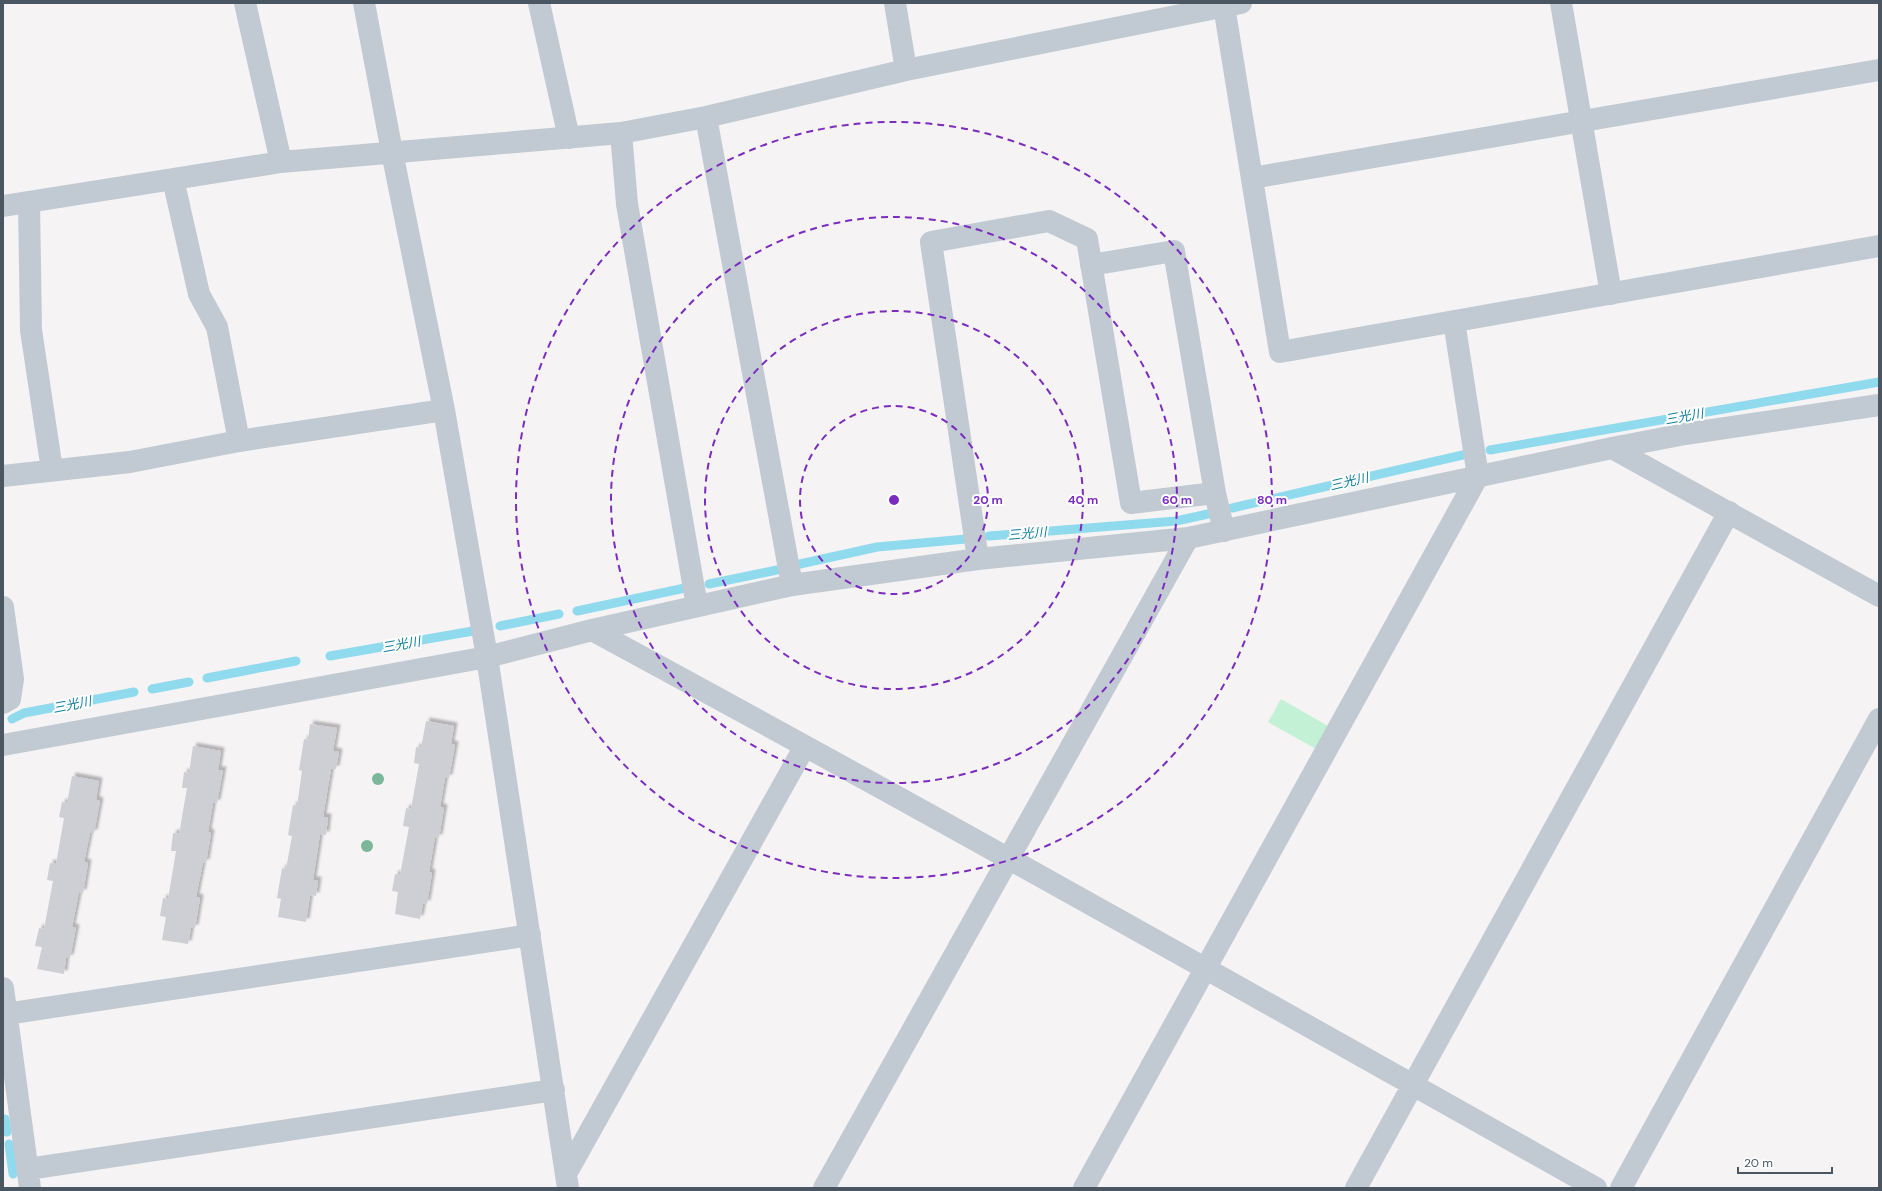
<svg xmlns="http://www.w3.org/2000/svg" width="1882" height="1191" viewBox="0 0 1882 1191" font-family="'DM Sans','Noto Sans JP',sans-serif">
<defs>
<filter id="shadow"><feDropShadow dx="3.5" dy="-3.5" stdDeviation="1" flood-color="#0004"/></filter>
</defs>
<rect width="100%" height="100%" fill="#f5f3f3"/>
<path fill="#c3f1d5" d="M1281,699L1328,726L1316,749L1268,722Z"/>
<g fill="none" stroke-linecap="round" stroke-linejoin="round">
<path stroke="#90daee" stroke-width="9" d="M1490,450L1879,382
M1232,508L1467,454
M989,536L1176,521L1208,514
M800,564L877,547L966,539
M709,584L777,570
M577,611L685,588
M500,626L559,614
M330,656L473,631
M207,678L296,661
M152,689L189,682
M12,719L24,713L134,692
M5,1119L7,1132
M9,1144L13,1174"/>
</g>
<path fill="#cdcfd5" filter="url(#shadow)" d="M426,721L454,726L451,744L455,745L449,778H445L440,807L444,808L439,838L435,837L429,872L432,873L427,904L423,903L420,919L395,914L398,892L392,891L395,874L400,875L409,827L403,826L406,808L411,809L419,764L414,763L416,747L421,748Z
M310,724L337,728L333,751L339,752L336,769H331L323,817H328L326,835L320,834L313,880H318L316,896L310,895L306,922L278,917L281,899L277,898L282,868L286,869L292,836L288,835L293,805L297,806L302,771L299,770L304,739L308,740Z
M193,746L221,751L218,770H223L217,803H213L208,832L211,833L206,863L203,862L196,897L200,898L195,928H191L188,944L162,940L166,917L160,916L163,898L168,899L176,851H171L173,833L179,834L187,788H182L184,772L189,773Z
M72,776L99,781L96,800L100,801L94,833H90L84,862L88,863L83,893L79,892L72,927L76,928L70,958H66L64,974L37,969L42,947L35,946L39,928L44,929L53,881L47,880L50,863L56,864L64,818L59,817L62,802L67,803Z"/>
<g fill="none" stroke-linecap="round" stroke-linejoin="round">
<path stroke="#c1cad2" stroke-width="22" d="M245,3L281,162
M364,3L392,152L444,410L487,657L568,1188
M539,3L569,138
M895,3L906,70
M1561,3L1611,294
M1224,6L1280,352L1879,246
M706,117L792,585
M621,133L627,204L697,606
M1252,178L1879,70
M173,179L199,294L217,327L239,441
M29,202L31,330L52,470
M3,206L281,162L621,133L706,117L906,70L1241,3
M1091,265L1174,251L1215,493L1224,531
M1612,448L1879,596
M3,476L130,462L239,441L444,410
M978,559L931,242L1049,221L1087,239L1131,503L1215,493
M3,607L13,679L10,699L3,703
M592,630C929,812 1262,1000 1596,1188
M3,745L487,657L592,630L792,585L978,559L1188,538L1612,448L1685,434L1879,405
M3,988L30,1188
M6,1014L530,935
M28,1169L554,1090
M566,1174L805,746
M824,1188L1188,538
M1084,1188L1478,476L1454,321
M1356,1188L1729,512
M1621,1188L1879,719"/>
</g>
<g fill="#7bb799">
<circle cx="378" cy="779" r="6"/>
<circle cx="367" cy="846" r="6"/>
</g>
<g fill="none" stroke="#7b2cbf" stroke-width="2" stroke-dasharray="7 5">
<circle cx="894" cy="500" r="94"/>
<circle cx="894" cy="500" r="189"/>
<circle cx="894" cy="500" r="283"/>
<circle cx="894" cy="500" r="378"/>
</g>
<g text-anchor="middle" stroke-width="4" stroke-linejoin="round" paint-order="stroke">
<g font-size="13" font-style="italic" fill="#0c7c9b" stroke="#fff">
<text transform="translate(1684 416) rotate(-10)" y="5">三光川</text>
<text transform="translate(1349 481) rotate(-13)" y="5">三光川</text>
<text transform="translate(1027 533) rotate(-5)" y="5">三光川</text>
<text transform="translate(401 644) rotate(-10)" y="5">三光川</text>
<text transform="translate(72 704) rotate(-11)" y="5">三光川</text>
</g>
</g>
<circle cx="894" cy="500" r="6" fill="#7b2cbf" stroke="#fff" stroke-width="2"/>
<g font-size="12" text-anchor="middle" font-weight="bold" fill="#7b2cbf" stroke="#fff" stroke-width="4" stroke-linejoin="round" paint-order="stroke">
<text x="988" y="504">20 m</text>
<text x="1083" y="504">40 m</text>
<text x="1177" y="504">60 m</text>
<text x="1272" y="504">80 m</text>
</g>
<rect width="1882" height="1191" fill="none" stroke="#4a5661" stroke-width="8"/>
<path d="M1738 1167v6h94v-6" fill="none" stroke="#4a5661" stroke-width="2"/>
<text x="1744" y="1167" font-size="12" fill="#4a5661" stroke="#ffffff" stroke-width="3" paint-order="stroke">20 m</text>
</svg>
